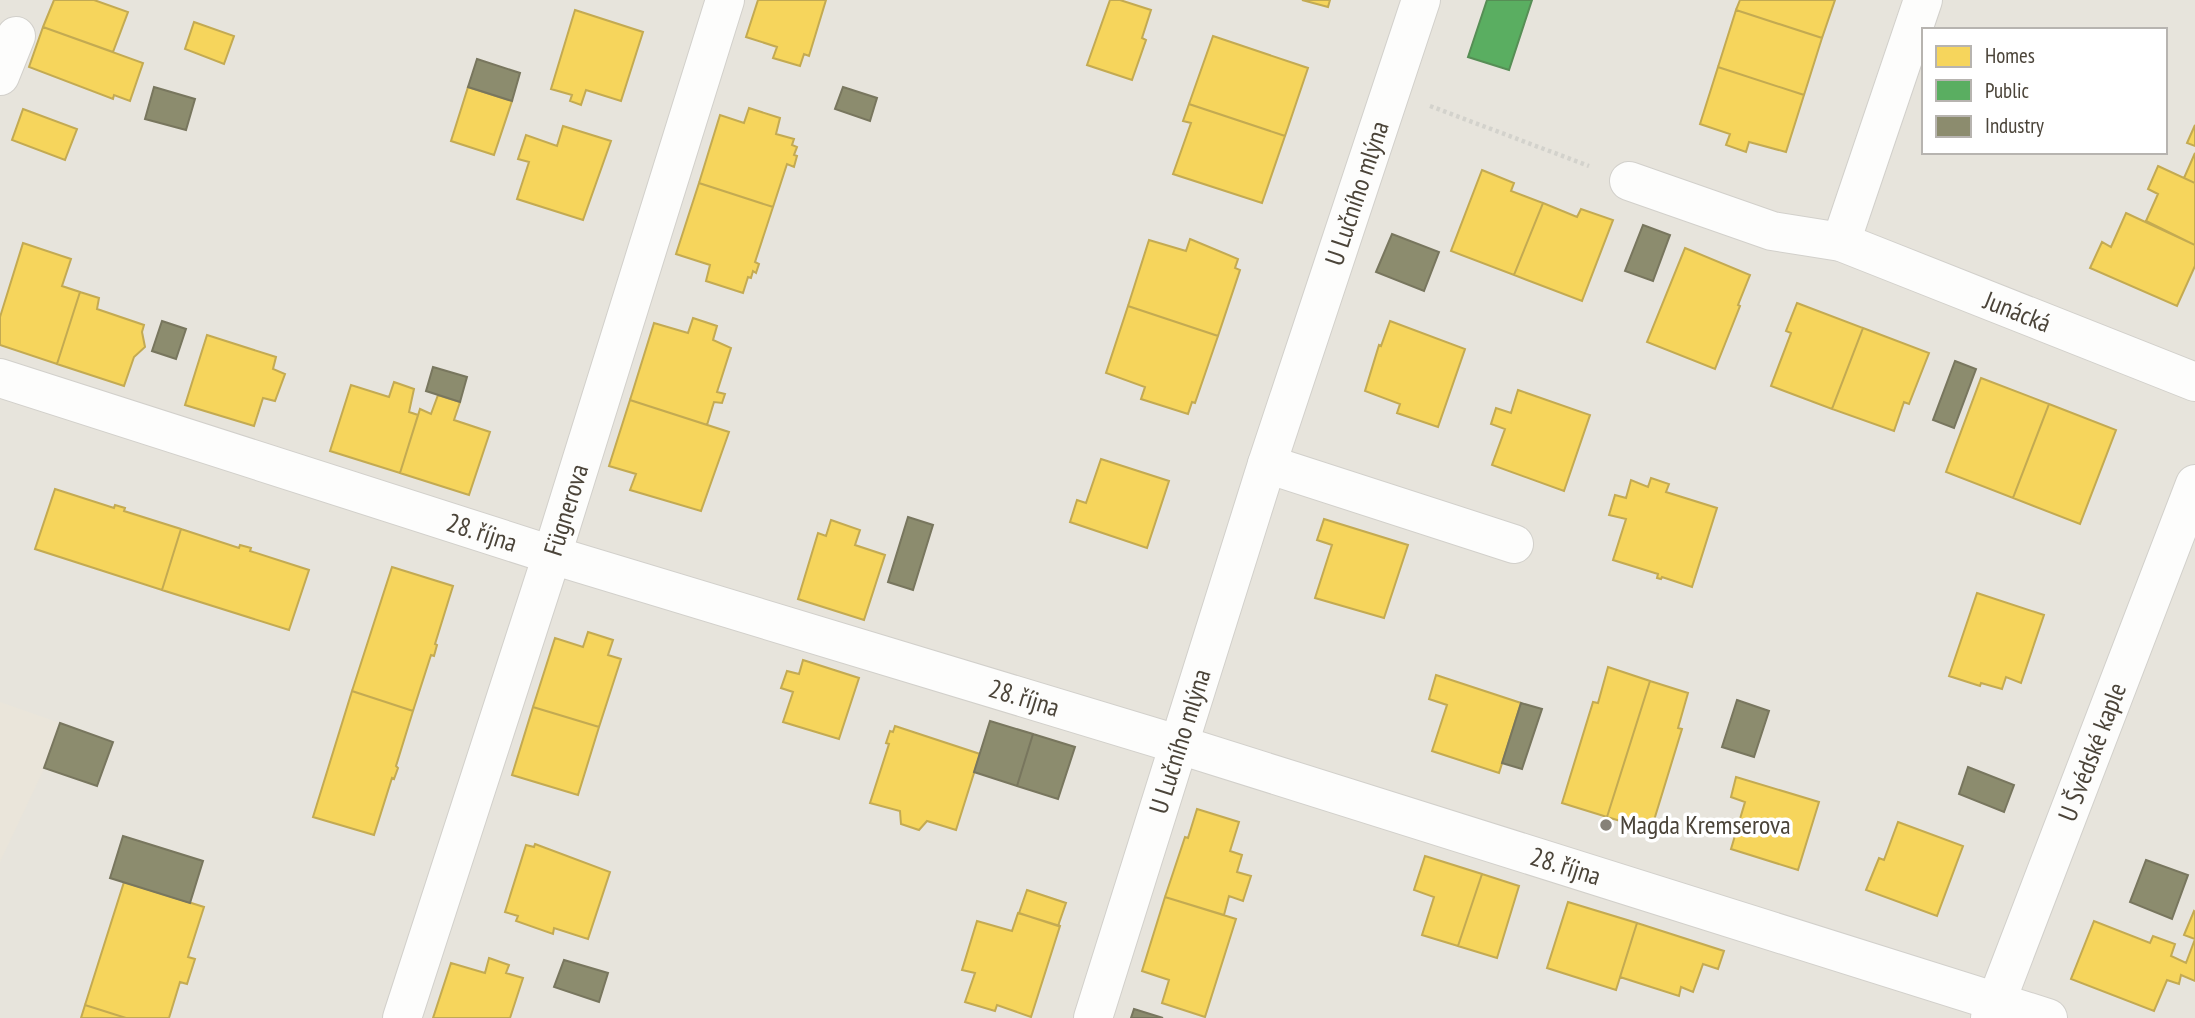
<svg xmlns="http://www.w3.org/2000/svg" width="2195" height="1018" viewBox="0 0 2195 1018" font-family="'PT Sans Narrow',sans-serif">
<rect width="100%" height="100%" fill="#f4f2ee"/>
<path fill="#e7e4dc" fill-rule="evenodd" d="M0,0H2195V1018H0ZM1924,30H2165V152H1924Z"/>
<path fill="#eae5da" d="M0,702L60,723L44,769L0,862Z"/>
<path fill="#f6d55c" stroke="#c3aa52" stroke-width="2" d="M54,0H94L128,12L113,52L43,27Z
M758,0H826L809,56L804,54L800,66L773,58L777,47L746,37Z
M1110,0H1120L1151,10L1142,38L1146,40L1132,80L1087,65Z
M1302,0H1330L1328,7Z
M1740,0H1835L1822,38L1736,10Z
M575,10L643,32L621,101L586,90L581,105L570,101L572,95L551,89Z
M1736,10L1822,38L1804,95L1718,67Z
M194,22L234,36L224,64L185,49Z
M43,27L143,63L130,101L114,95L113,99L29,67Z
M1213,36L1308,68L1285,136L1189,104Z
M1718,67L1804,95L1786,152L1749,142L1746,152L1726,145L1730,134L1700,124Z
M468,87L512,101L494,155L451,141Z
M1189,104L1285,136L1262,203L1173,174L1191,123L1183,121Z
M749,108L780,118L776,134L794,139L792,145L797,147L794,155L797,156L794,167L787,164L773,207L699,183L720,115L744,123Z
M23,109L77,129L65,160L12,140Z
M2195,125V146L2187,143Z
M563,126L611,141L583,220L517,199L529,162L518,159L526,135L557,146Z
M2195,153V183L2184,178Z
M2158,166L2195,183V245L2146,221L2158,194L2148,189Z
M1482,170L1514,183L1511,191L1543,203L1514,275L1451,251Z
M699,183L773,207L755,262L759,264L756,273L753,271L751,278L748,277L743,293L706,281L710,265L676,254Z
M1543,203L1577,217L1581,209L1613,220L1582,301L1514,275Z
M2126,213L2195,245V266L2177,306L2090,268L2102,242L2111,247Z
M1190,239L1238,259L1235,268L1240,270L1218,336L1128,306L1149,240L1186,251Z
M23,243L71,259L62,286L80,292L57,364L0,345V317Z
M1685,248L1750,275L1738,305L1740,306L1715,369L1647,342Z
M80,292L99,298L97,309L144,325L142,332L145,347L134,357L124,386L57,364Z
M1797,303L1863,328L1832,409L1771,386L1791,333L1786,331Z
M1128,306L1218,336L1195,403L1192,402L1188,414L1141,399L1145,387L1106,373Z
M693,318L717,326L713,340L731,348L717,392L725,394L722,403L714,402L707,425L630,400L654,323L688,333Z
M1390,321L1465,349L1438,427L1397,413L1400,404L1365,391L1379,345L1381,346Z
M1863,328L1929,353L1909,404L1904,402L1894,431L1832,409Z
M207,335L276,357L273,369L285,374L275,401L263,398L254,426L185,405Z
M1981,378L2049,404L2013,498L1946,472Z
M394,382L414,389L409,412L418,415L400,473L330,451L351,385L389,397Z
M1518,390L1590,415L1564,491L1492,465L1505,429L1491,424L1496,408L1511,413Z
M438,395L460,402L454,420L490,432L469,495L400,473L420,409L431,414Z
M630,400L729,432L701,511L630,490L636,474L609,466Z
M2049,404L2116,430L2080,524L2013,498Z
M1101,459L1169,481L1147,548L1070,522L1077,500L1086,503Z
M1651,478L1669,484L1666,492L1717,508L1692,587L1662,577L1661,579L1657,578L1658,574L1613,560L1626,519L1609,515L1615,495L1626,498L1631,480L1648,487Z
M55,489L114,508L115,505L125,508L124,511L181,529L162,590L35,549Z
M1324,519L1408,545L1384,618L1315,598L1332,545L1317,540Z
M831,520L860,530L855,545L885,555L864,620L798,599L818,533L826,536Z
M181,529L239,548L240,545L251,548L250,551L309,570L289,630L162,590Z
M392,567L453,586L435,644L437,645L434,656L431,655L413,711L352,691Z
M1977,593L2044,615L2021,683L2006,677L2002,689L1981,683L1980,686L1949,676Z
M588,632L613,640L608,655L621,659L599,727L533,707L555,638L583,647Z
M803,660L859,678L839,739L783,722L793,692L781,688L787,671L799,674Z
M1608,667L1650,681L1607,817L1562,803L1593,702L1598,703Z
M1436,675L1521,703L1499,773L1432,751L1447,705L1429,699Z
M1650,681L1688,693L1678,728L1682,729L1651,830L1607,817Z
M352,691L413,711L396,766L398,768L394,779L392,778L374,835L313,817Z
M533,707L599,727L578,795L512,775Z
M895,726L980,754L956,830L927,821L919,830L901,824L900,811L870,803L889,744L886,743L890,731L893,732Z
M1736,777L1819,802L1798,870L1731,849L1745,802L1731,797Z
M1197,809L1239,822L1230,851L1242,855L1237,872L1251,876L1243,901L1229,896L1224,915L1165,897L1185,837L1188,838Z
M1898,822L1963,846L1937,916L1866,890L1879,858L1884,860Z
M535,844L610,872L588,939L554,928L553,934L516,921L518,916L505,912L526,845L534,847Z
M1425,856L1482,874L1458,946L1422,935L1434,897L1414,890Z
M1482,874L1519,886L1497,958L1458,946Z
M124,882L204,907L188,957L195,959L187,984L180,982L169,1018H126L85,1005Z
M1027,890L1066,903L1058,926L1019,913Z
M1165,897L1236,919L1205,1017L1162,1003L1169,980L1142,971Z
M1568,902L1637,923L1616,990L1547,968Z
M2194,911L2195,912V981L2181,975L2179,984L2167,980L2154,1011L2071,979L2094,921L2150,943L2153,936L2175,944L2171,956L2186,963L2195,939L2184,935Z
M1018,913L1060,926L1031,1017L997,1005L995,1011L965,1002L975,973L962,970L977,921L1012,931Z
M1637,923L1724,951L1718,969L1703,964L1693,992L1681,987L1679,996L1620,977Z
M489,958L509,965L506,973L523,978L510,1018H433L451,963L485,973Z
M85,1005L126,1018H81Z"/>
<path fill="#5aae61" stroke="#568e55" stroke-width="2" d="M1487,0H1532L1509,70L1468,57Z"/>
<path fill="#8c8c6e" stroke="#78765e" stroke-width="2" d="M477,59L520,73L512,101L468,87Z
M154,87L195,99L186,130L145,119Z
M843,87L877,98L870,121L835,109Z
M1643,225L1670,235L1653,281L1625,271Z
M1392,234L1439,252L1424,291L1376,272Z
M162,321L186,329L176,359L152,351Z
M1955,361L1976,369L1954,428L1933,420Z
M433,367L467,377L460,402L426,391Z
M908,517L933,525L913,590L888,582Z
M1737,700L1769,711L1754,757L1722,747Z
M1521,703L1542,709L1522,769L1502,763Z
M990,721L1033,734L1017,786L974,772Z
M60,723L113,742L97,786L44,768Z
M1033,734L1075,747L1058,799L1017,786Z
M1968,767L2014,785L2004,812L1959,794Z
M123,836L203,861L190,903L110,878Z
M2146,860L2188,875L2172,919L2130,902Z
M564,960L608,973L599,1002L554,987Z
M1134,1009L1163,1018H1131Z"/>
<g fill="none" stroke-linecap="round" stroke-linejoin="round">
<defs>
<g id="minor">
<path d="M0,76L16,36"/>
<path id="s1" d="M1629,181L1772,231L1841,242L2195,382"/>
<path d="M1841,242L1923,0"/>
<path id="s2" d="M0,378L552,555L1180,745L2048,1018"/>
<path d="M1267,464L1514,544"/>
<path id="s3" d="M402,1018L552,555L725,0"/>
<path id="s4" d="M1093,1018L1267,464L1421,0"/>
<path id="s5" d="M1990,1018L2195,484"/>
</g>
</defs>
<use href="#minor" stroke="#d2d0cb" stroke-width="40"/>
<path stroke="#d3d2cc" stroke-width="4.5" stroke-dasharray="3.5 3.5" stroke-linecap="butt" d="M1430,106L1589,166"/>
<use href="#minor" stroke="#fdfdfc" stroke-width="38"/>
</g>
<circle fill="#868178" stroke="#fff" stroke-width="2.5" cx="1606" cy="825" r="7"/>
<g text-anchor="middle" stroke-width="7" stroke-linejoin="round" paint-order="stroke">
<g font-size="26" fill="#4b4439" stroke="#fff">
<text dy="9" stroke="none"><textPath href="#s4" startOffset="866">U Lučního mlýna</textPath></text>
<text dy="9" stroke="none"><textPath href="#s1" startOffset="411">Junácká</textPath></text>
<text dy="9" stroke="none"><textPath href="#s3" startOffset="534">Fügnerova</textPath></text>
<text dy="9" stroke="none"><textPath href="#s2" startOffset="506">28. října</textPath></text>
<text dy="9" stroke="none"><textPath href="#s2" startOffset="1073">28. října</textPath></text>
<text dy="9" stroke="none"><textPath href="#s4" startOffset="290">U Lučního mlýna</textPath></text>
<text dy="9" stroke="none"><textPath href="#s5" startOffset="285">U Švédské kaple</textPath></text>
<text dy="9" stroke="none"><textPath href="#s2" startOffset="1640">28. října</textPath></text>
</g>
<g font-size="26" fill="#4b4439" stroke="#fff" text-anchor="start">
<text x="1620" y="834">Magda Kremserova</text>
</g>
</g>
<rect x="1922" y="28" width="245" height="126" fill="#ffffff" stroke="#b7b4b0" stroke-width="2"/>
<rect x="1936" y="46" width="35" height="21" fill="#f6d55c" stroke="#b7b4b0" stroke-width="2"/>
<text x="1985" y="63" font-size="21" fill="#4b4439">Homes</text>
<rect x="1936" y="80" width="35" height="21" fill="#5aae61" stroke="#b7b4b0" stroke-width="2"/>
<text x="1985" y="98" font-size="21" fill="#4b4439">Public</text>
<rect x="1936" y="116" width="35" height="21" fill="#8c8c6e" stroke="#b7b4b0" stroke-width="2"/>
<text x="1985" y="133" font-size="21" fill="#4b4439">Industry</text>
</svg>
